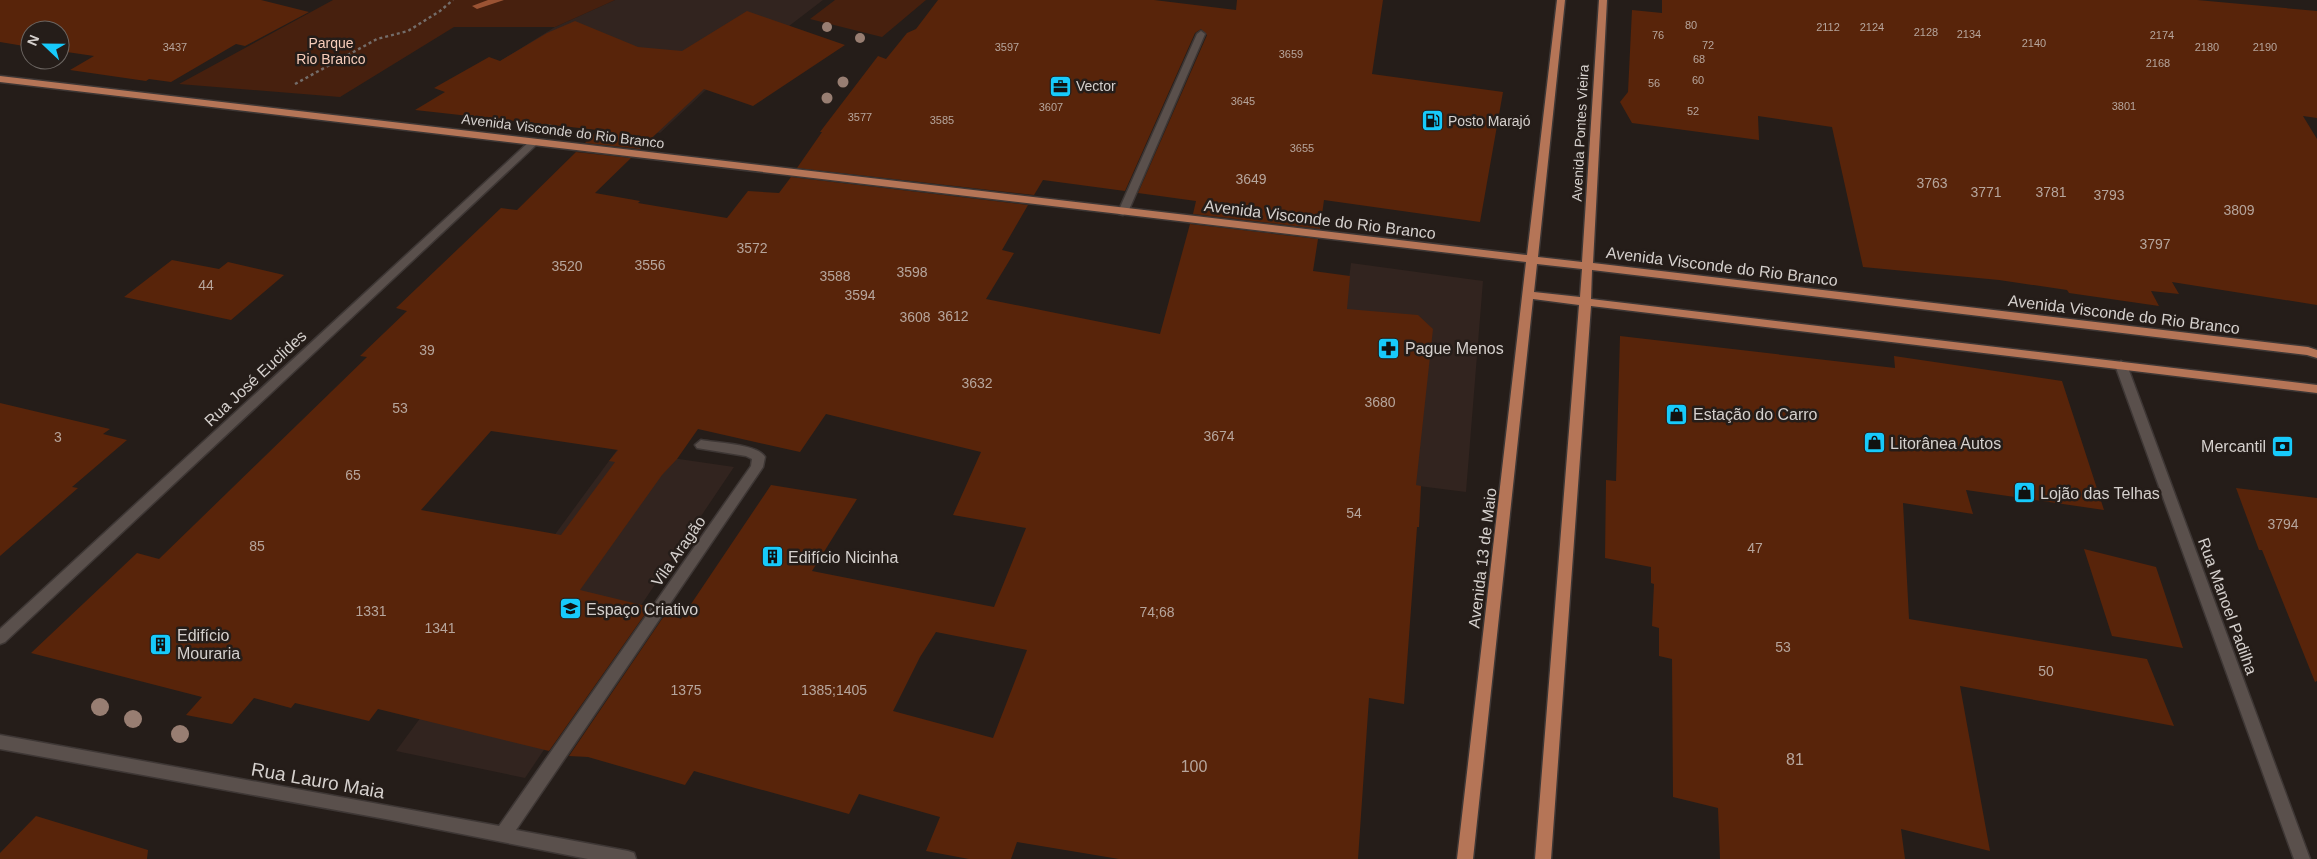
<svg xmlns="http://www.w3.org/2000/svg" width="2317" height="859" viewBox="0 0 2317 859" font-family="Arial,sans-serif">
<rect width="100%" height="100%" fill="#251d19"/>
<path fill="#32241f" d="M615,0H823L707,89L660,133L428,106L555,27Z
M1351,263L1483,281L1466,492L1324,474Z
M617,450L734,467L525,778L396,751Z"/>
<path fill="#47200e" d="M333,0H615L555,27H454L340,97L179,84Z
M835,0H926L882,37L810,19Z"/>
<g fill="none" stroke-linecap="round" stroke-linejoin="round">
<path fill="#9b5333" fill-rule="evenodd" d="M488,0H504L477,9L472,6Z"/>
</g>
<path fill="#58240a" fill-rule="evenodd" d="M0,0H261L309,12L245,46L236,44L171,82L149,79L146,81L70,70L94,56L60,51V30H30V47L0,42Z
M938,0H1154L1236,10L1237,0H1383L1372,74L1503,92L1480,222L1324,200L1320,229L1193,214L1196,201L1138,193L1207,35L1201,29L1195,33L1125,191L1043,180L1034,195L797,168L822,132H820L878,56L886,59L907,33L916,29Z
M1662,0H2197L2317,11V118L2303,116L2317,139V305L2172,282L2179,294L2151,291L2159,306L2069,293L2067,290L1999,280L1863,267L1832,127L1758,116L1759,140L1632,123L1620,102L1628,92L1632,10L1662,13Z
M747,11L845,45L753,106L704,89L640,149L585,143L598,130L415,110L445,92L434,88L489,57L500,61L547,33L575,21L638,47L682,51Z
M576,152L631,158L595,193L640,201L638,203L727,218L748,191L779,193L791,177L1028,205L1002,250L1014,253L986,299L1160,334L1190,224L1318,239L1313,271L1350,276L1347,309L1418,315L1433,329L1416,485L1421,486L1419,527H1417L1404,704L1369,698L1358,859H1119L1017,842L1011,859H969L926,851L940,817L859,794L849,814L694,771L685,785L588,757L569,756L666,613L681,619L771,485L857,499L812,571L994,607L1026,528L953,515L981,452L826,414L800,452L698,429L677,459L662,475L580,590L650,607L549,751L378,709L369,721L295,703L291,708L254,698L232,724L186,715L202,697L31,653L137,553L159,559L367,357L360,356L407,311L396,308L501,208L517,210ZM491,431L618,450L609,461L615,462L561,535L421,510ZM936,632L1027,650L993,738L893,711L920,657Z
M172,260L219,269L228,262L284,275L231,320L124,297Z
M1620,336L1895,368L1894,356L2062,381L2104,510L1966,490L1973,514L1903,503L1909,619L2147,659L2174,726L1960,686L1990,851L1901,829L1905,859H1720L1718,808L1673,797L1672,659L1659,656V628L1652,626L1654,584L1651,583V567L1605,558L1606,480L1616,481Z
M0,403L110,429L103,434L127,440L72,487L78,488L0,556Z
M2236,488L2317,498V681L2315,682L2262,550H2259Z
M2084,549L2156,567L2183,648L2112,636Z
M36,816L148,850L147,859H0V853Z"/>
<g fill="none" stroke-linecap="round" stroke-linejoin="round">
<defs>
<path id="minor" d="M1201,31L1205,34L1128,212L1123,215L1119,214L1118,212L1197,34Z
M533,140L538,143L536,145L5,642L0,644V629L530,141Z
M2121,361L2127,365L2310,859H2294L2115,365Z
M701,440C716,443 758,444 765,457L763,467L516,830L628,851L634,853L636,859H588L391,820L0,749V735L499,826L751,466L752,459L746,456L697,448L695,445Z"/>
<path id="major" d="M1557,0H1565L1538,257L1582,262L1599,0H1607L1593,263L2308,347L2317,350V358L2307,355L1592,270L1591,299L2317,385V393L1591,306L1551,859H1535L1579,305L1533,299L1473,859H1457L1526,262L0,82V76L1527,255ZM1537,264L1582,269L1580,297L1534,292Z"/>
</defs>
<use href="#minor" stroke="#3e3735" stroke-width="3"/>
<use href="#major" stroke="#3e3735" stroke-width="3"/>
<path stroke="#746d6a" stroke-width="2.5" stroke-dasharray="3 3" stroke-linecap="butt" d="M295,84L377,39L408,31L440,11L453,0"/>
<use href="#minor" fill="#5a504c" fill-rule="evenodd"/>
<use href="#major" fill="#b57557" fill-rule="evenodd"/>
</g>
<g fill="#987e72">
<circle cx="827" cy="27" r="5"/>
<circle cx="860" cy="38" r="5"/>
<circle cx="843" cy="82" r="5.5"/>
<circle cx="827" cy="98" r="5.5"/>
<circle cx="550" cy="130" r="5.5"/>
<circle cx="100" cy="707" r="9"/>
<circle cx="133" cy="719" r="9"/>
<circle cx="180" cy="734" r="9"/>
</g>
<defs>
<symbol id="office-square" viewBox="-11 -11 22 22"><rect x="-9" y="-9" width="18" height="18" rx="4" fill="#17cafb" stroke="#251d19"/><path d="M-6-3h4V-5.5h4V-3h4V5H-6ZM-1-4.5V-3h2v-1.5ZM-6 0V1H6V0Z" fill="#111"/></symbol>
<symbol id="fuel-square" viewBox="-11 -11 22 22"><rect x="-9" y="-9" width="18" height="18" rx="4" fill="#17cafb" stroke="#251d19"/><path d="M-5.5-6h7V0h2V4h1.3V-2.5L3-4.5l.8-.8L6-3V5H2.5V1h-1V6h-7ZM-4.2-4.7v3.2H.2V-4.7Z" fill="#111"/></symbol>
<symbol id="pharmacy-square" viewBox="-11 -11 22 22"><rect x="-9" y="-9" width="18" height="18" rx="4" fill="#17cafb" stroke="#251d19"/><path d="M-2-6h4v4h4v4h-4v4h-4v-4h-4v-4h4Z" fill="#111"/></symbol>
<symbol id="shop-square" viewBox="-11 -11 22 22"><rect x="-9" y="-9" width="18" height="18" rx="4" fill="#17cafb" stroke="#251d19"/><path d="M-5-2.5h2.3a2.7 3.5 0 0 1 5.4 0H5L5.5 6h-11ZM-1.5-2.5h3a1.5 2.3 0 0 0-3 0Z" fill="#111"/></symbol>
<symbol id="bank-square" viewBox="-11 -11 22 22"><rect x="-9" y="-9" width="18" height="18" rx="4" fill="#17cafb" stroke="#251d19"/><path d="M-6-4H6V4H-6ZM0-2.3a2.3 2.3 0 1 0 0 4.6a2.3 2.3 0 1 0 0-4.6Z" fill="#111"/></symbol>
<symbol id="building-square" viewBox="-11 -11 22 22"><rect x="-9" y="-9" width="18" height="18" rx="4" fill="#17cafb" stroke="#251d19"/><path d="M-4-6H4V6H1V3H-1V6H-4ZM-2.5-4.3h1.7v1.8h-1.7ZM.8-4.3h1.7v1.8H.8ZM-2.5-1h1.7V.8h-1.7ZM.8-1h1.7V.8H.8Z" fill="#111"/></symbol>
<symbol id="school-square" viewBox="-11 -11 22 22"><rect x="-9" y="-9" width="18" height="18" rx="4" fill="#17cafb" stroke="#251d19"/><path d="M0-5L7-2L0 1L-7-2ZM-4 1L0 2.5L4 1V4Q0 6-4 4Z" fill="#111"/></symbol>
</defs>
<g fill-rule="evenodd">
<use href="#office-square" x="1048" y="74" width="25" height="25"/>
<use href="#fuel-square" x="1420" y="108" width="25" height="25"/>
<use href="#pharmacy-square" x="1376" y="336" width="25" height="25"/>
<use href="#shop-square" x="1664" y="402" width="25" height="25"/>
<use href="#shop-square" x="1862" y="430" width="25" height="25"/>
<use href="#bank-square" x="2270" y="434" width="25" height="25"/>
<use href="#shop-square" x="2012" y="480" width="25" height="25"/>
<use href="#building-square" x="760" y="544" width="25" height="25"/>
<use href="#school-square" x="558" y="596" width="25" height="25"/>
<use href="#building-square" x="148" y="632" width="25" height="25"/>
</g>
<g text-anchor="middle" stroke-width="5" stroke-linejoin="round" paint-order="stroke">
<g font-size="11" fill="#b6a59c">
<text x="1691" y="29">80</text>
<text x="1828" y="31">2112</text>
<text x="1872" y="31">2124</text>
<text x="1926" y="36">2128</text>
<text x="1969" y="38">2134</text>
<text x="1658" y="39">76</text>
<text x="2162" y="39">2174</text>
<text x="2034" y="47">2140</text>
<text x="1708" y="49">72</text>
<text x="175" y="51">3437</text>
<text x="1007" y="51">3597</text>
<text x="2207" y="51">2180</text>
<text x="2265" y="51">2190</text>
<text x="1291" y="58">3659</text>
<text x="1699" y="63">68</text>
<text x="2158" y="67">2168</text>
<text x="1698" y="84">60</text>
<text x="1654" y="87">56</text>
<text x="1243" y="105">3645</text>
<text x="2124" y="110">3801</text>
<text x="1051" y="111">3607</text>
<text x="1693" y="115">52</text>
<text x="860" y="121">3577</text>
<text x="942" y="124">3585</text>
<text x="1302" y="152">3655</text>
</g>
<g font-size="14" fill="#f7cdba" stroke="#251d19">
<text x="331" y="48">Parque<tspan x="331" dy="16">Rio Branco</tspan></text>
</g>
<g font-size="14" fill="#d5d0cd" stroke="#251d19" text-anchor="start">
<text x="1076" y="91">Vector</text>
<text x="1448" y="126">Posto Marajó</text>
</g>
<g font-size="14" fill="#d5d0cd" stroke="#251d19">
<text transform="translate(563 131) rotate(7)" y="5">Avenida Visconde do Rio Branco</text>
<text transform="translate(1580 133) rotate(-87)" y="5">Avenida Pontes Vieira</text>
</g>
<g font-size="14" fill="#b6a59c">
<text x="1251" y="184">3649</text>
<text x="1932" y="188">3763</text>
<text x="1986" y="197">3771</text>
<text x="2051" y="197">3781</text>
<text x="2109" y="200">3793</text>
<text x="2239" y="215">3809</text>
<text x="2155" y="249">3797</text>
<text x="752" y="253">3572</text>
<text x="650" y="270">3556</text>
<text x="567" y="271">3520</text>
<text x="912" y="277">3598</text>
<text x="835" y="281">3588</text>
<text x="206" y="290">44</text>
<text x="860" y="300">3594</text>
<text x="953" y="321">3612</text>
<text x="915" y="322">3608</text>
<text x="427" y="355">39</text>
<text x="977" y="388">3632</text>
<text x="1380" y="407">3680</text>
<text x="400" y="413">53</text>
<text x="1219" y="441">3674</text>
<text x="58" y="442">3</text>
<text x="353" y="480">65</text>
<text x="1354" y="518">54</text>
<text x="2283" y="529">3794</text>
<text x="257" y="551">85</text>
<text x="1755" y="553">47</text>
<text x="371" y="616">1331</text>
<text x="1157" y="617">74;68</text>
<text x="440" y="633">1341</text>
<text x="1783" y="652">53</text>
<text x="2046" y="676">50</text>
<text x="686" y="695">1375</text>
<text x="834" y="695">1385;1405</text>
</g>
<g font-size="16" fill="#d5d0cd" stroke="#251d19">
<text transform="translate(1320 219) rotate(7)" y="6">Avenida Visconde do Rio Branco</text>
<text transform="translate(1722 266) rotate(7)" y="6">Avenida Visconde do Rio Branco</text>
<text transform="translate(2124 314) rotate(7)" y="6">Avenida Visconde do Rio Branco</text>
<text transform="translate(255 378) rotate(-43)" y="6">Rua José Euclides</text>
<text transform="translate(678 551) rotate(-55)" y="6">Vila Aragão</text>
<text transform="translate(1482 558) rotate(-83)" y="6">Avenida 13 de Maio</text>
<text transform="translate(2228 606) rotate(70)" y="6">Rua Manoel Padilha</text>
</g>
<g font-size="16" fill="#d5d0cd" stroke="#251d19" text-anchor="start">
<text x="1405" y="354">Pague Menos</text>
<text x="1693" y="420">Estação do Carro</text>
<text x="1890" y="449">Litorânea Autos</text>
<text x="2266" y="452" text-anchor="end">Mercantil</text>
<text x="2040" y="499">Lojão das Telhas</text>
<text x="788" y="563">Edifício Nicinha</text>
<text x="586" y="615">Espaço Criativo</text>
<text x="177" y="641">Edifício<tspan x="177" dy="18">Mouraria</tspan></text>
</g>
<g font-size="16" fill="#b6a59c">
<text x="1795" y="765">81</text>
<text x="1194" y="772">100</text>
</g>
<g font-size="19" fill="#d5d0cd" stroke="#251d19">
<text transform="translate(318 780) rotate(10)" y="7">Rua Lauro Maia</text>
</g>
</g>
<g transform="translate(45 45) rotate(292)"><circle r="24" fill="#251d19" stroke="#6b6561"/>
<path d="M0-4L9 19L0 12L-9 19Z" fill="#17cafb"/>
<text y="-8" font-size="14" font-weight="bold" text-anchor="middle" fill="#d5d0cd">N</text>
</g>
</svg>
